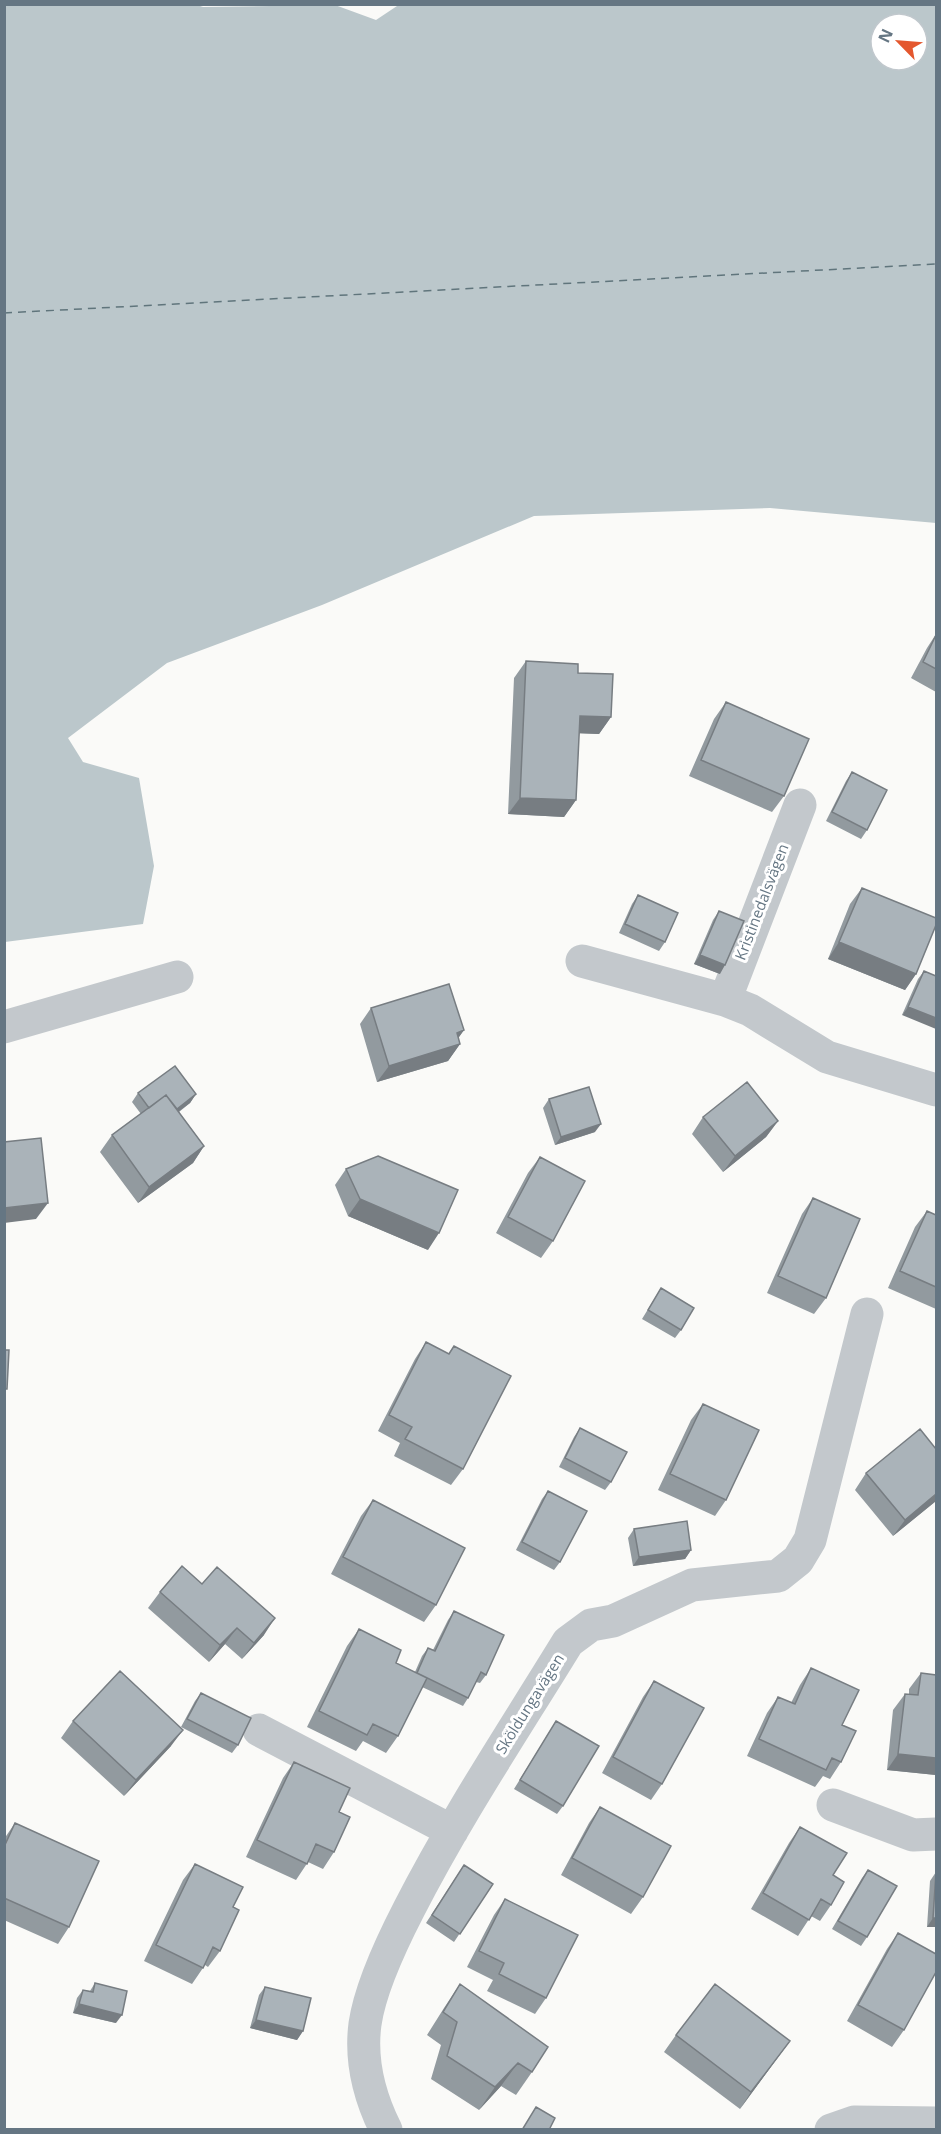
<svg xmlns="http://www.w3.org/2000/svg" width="941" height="2134" viewBox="0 0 941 2134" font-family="'Open Sans',sans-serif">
<rect width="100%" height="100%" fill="#fafaf8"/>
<path fill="#bbc7cb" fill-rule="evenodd" d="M197,5L203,7L335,5L376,20L400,4L936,5V523L770,508L534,516L322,605L167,663L68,738L83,762L139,778L154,866L143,924L5,942V5ZM881,24H917V60H881Z"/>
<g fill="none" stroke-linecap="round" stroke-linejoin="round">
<path stroke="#60757c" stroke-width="1.5" stroke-dasharray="8 6" stroke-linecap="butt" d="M4,313L936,264"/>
<path stroke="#c3c8cc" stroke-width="33" d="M582,961L725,1000L750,1010L827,1057L936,1090
M725,1000L800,805
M4,1027L177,977
M259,1730L452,1831
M833,1805L913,1835L936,1834
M386,2130C369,2096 360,2062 365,2024C370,1989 393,1940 409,1909C456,1817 514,1730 568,1642L591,1625L613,1621L692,1585L778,1576L798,1560L810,1540L867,1314
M831,2130L854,2122L936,2123"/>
</g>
<path fill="#929a9f" d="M936,634V692L911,678L927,648Z
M526,661L578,673L611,717L599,734L579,733L576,800L564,817L508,814L514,678Z
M726,702L784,796L772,812L689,776L714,719Z
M852,772L867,830L861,839L826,821L846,781Z
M862,888L916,974L905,990L828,959L850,904Z
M638,895L665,942L659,951L619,933L632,904Z
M719,911L720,974L694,964L713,920Z
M924,971L936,976L902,1015L918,979Z
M371,1008L464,1030L458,1038L460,1044L448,1061L377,1082L360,1024Z
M138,1093L196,1094L190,1103L179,1112L204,1146L193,1163L138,1203L100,1152L112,1135L141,1114L132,1102Z
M549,1099L595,1132L555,1145L543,1108Z
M703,1117L778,1121L766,1137L723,1172L692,1134Z
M540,1157L553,1241L541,1258L496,1233L528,1173Z
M346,1169L428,1250L348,1216L335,1185Z
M813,1198L826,1298L814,1314L767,1293L802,1214Z
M927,1211L936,1215V1309L888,1288L915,1227Z
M661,1288L681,1330L675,1338L642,1319Z
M426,1342L448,1354L454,1346L463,1469L451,1485L394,1456L400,1443L378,1431L415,1359Z
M703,1404L726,1500L715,1516L658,1490L691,1420Z
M580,1428L611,1482L605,1490L559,1467L574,1437Z
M866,1473L936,1501L893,1536L855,1490Z
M548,1491L560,1562L554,1570L516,1550L542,1499Z
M373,1500L436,1605L424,1622L331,1574L361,1516Z
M634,1529L691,1550L685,1559L633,1566L628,1538Z
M202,1584L264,1635L242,1659L225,1644L209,1662L148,1608L160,1592Z
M454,1611L486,1675L480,1683L476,1682L468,1698L463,1706L422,1687L398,1736L386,1753L363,1741L356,1751L307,1727L347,1646L359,1629L396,1663L415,1672L422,1656L428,1648L433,1650L448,1620Z
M811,1668L842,1725L841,1762L830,1779L823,1776L815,1787L747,1756L767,1713L778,1697L791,1703L800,1685Z
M921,1673L936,1675V1775L887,1770L893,1710L905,1694H909V1689Z
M654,1681L662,1784L651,1800L602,1773L643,1697Z
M201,1693L238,1745L232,1753L181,1727L195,1701Z
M73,1721L171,1746L124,1796L61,1738Z
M556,1721L563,1806L557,1814L514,1789Z
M294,1762L339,1812L334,1852L323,1869L308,1862L296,1880L246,1857L283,1778Z
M600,1807L643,1897L631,1914L561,1875L589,1823Z
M15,1823L69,1927L58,1944L4,1920V1839Z
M800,1827L833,1875L831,1905L820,1921L811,1916L798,1936L751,1909L789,1843Z
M195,1864L233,1907L220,1951L208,1967L205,1965L192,1984L144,1961L183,1880Z
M464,1865L493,1884L454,1942L426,1923Z
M868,1870L867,1937L861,1946L832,1929L862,1878Z
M936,1872V1927H927L930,1881Z
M505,1899L546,1998L535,2014L487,1991L493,1980L467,1967L494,1915Z
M898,1933L904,2030L892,2047L847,2021L887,1949Z
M95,1983L116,2023L73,2013L77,1998L83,1990L90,1991Z
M460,1984L532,2072L516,2095L501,2086L479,2110L431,2079L441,2045L427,2035L444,2008Z
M265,1987L303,2031L297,2040L250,2028L259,1995Z
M676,2035L790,2041L740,2109L664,2052Z"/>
<path fill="#777d82" d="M580,716L611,717L599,734L569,733Z
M520,798L576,800L564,817L508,814Z
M839,942L916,974L905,990L828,959Z
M700,955L725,965L720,974L694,964Z
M908,1007L936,1018V1029L902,1015Z
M464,1030L452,1047L460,1044L448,1061L377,1082L389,1066L457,1033Z
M196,1094L190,1103L163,1123L169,1114Z
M778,1121L766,1137L723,1172L735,1156Z
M601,1124L595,1132L555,1145L561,1137Z
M204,1146L193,1163L138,1203L149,1187Z
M360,1199L439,1233L428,1250L348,1216Z
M48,1203L36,1219L4,1223V1208Z
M936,1494V1501L893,1536L905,1520Z
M691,1550L685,1559L633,1566L639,1557Z
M275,1618L264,1635L242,1659L254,1643Z
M237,1628L225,1644L209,1662L220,1645Z
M183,1730L171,1746L124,1796L136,1780Z
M898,1754L936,1758V1775L887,1770Z
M933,1918H936V1927H927Z
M79,2004L122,2015L116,2023L73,2013Z
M256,2020L303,2031L297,2040L250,2028Z
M790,2041L778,2057L740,2109L751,2092Z
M518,2063L501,2086L479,2110L495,2087Z"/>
<path fill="#aab3b9" stroke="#777d82" stroke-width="1.5" d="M936,635V669L923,662Z
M526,661L578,664V673L613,674L611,717L580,716L576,800L520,798Z
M726,702L809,739L784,796L701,760Z
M852,772L887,790L867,830L832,812Z
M862,888L936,918V925L916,974L839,942Z
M638,895L678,913L665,942L625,924Z
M719,911L744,921L725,965L700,955Z
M924,971L936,976V1018L908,1007Z
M449,984L464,1030L457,1033L460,1044L389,1066L371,1008Z
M175,1066L196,1094L177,1109L166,1095L149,1108L138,1093Z
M747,1082L778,1121L735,1156L703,1117Z
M589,1087L601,1124L561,1137L549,1099Z
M166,1095L204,1146L149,1187L112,1135Z
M41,1138L48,1203L4,1208V1142Z
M378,1156L458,1190L439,1233L360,1199L346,1169Z
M540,1157L585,1181L553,1241L508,1217Z
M813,1198L860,1219L826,1298L778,1276Z
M927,1211L936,1215V1287L900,1271Z
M661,1288L694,1308L681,1330L648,1310Z
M426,1342L449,1354L454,1346L511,1376L463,1469L405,1439L412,1427L389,1415Z
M4,1350H9L7,1389H4Z
M703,1404L759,1430L726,1500L670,1474Z
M580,1428L627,1452L611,1482L565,1458Z
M920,1429L936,1449V1494L905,1520L866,1473Z
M548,1491L587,1511L560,1562L522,1542Z
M373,1500L465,1548L436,1605L343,1557Z
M687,1521L691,1550L639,1557L634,1529Z
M182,1566L202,1584L217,1567L275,1618L254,1643L237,1628L220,1645L160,1592Z
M454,1611L504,1635L486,1675L481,1672L468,1698L417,1673L428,1648L435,1651Z
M359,1629L401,1650L396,1663L427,1678L398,1736L373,1724L367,1735L319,1711Z
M811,1668L859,1690L842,1725L856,1731L841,1762L832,1758L826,1770L759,1739L778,1697L795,1704Z
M120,1671L183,1730L136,1780L73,1721Z
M921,1673L936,1675V1758L898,1754L905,1694L918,1695Z
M654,1681L704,1708L662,1784L613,1757Z
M201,1693L251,1718L238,1745L187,1719Z
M556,1721L599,1746L563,1806L520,1780Z
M294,1762L350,1788L339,1812L350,1817L334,1852L316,1844L307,1864L257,1840Z
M600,1807L671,1846L643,1897L572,1858Z
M15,1823L99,1861L69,1927L4,1898V1847Z
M800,1827L847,1853L833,1875L844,1882L831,1905L821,1899L809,1920L763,1893Z
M195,1864L243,1887L233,1907L239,1910L220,1951L213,1947L203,1968L156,1945Z
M464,1865L493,1884L460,1934L432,1915Z
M868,1870L897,1886L867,1937L838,1921Z
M936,1872V1918H933Z
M505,1899L578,1935L546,1998L499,1974L504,1963L479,1951Z
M898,1933L936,1954V1972L904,2030L858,2005Z
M95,1983L127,1991L122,2015L79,2004L83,1990L93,1992Z
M460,1984L548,2047L532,2072L518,2063L495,2087L447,2056L457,2022L443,2012Z
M715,1984L790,2041L751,2092L676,2035Z
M265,1987L311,1998L303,2031L256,2020Z
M536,2107L555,2118L549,2130H522Z"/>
<g text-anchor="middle" stroke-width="6" stroke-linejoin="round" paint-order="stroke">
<g font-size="15" fill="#657683" stroke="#fff">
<text transform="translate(762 902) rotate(-69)" y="5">Kristinedalsvägen</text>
<text transform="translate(530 1704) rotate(-58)" y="5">Sköldungavägen</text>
</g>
</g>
<rect width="941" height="2134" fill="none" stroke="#657683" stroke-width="12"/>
<g transform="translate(899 42) rotate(295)"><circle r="28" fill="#ffffff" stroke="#c1c8cd" stroke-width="1.5"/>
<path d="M0-4.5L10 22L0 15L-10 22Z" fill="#e4572e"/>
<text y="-9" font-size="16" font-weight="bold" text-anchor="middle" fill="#657683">N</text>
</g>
</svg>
